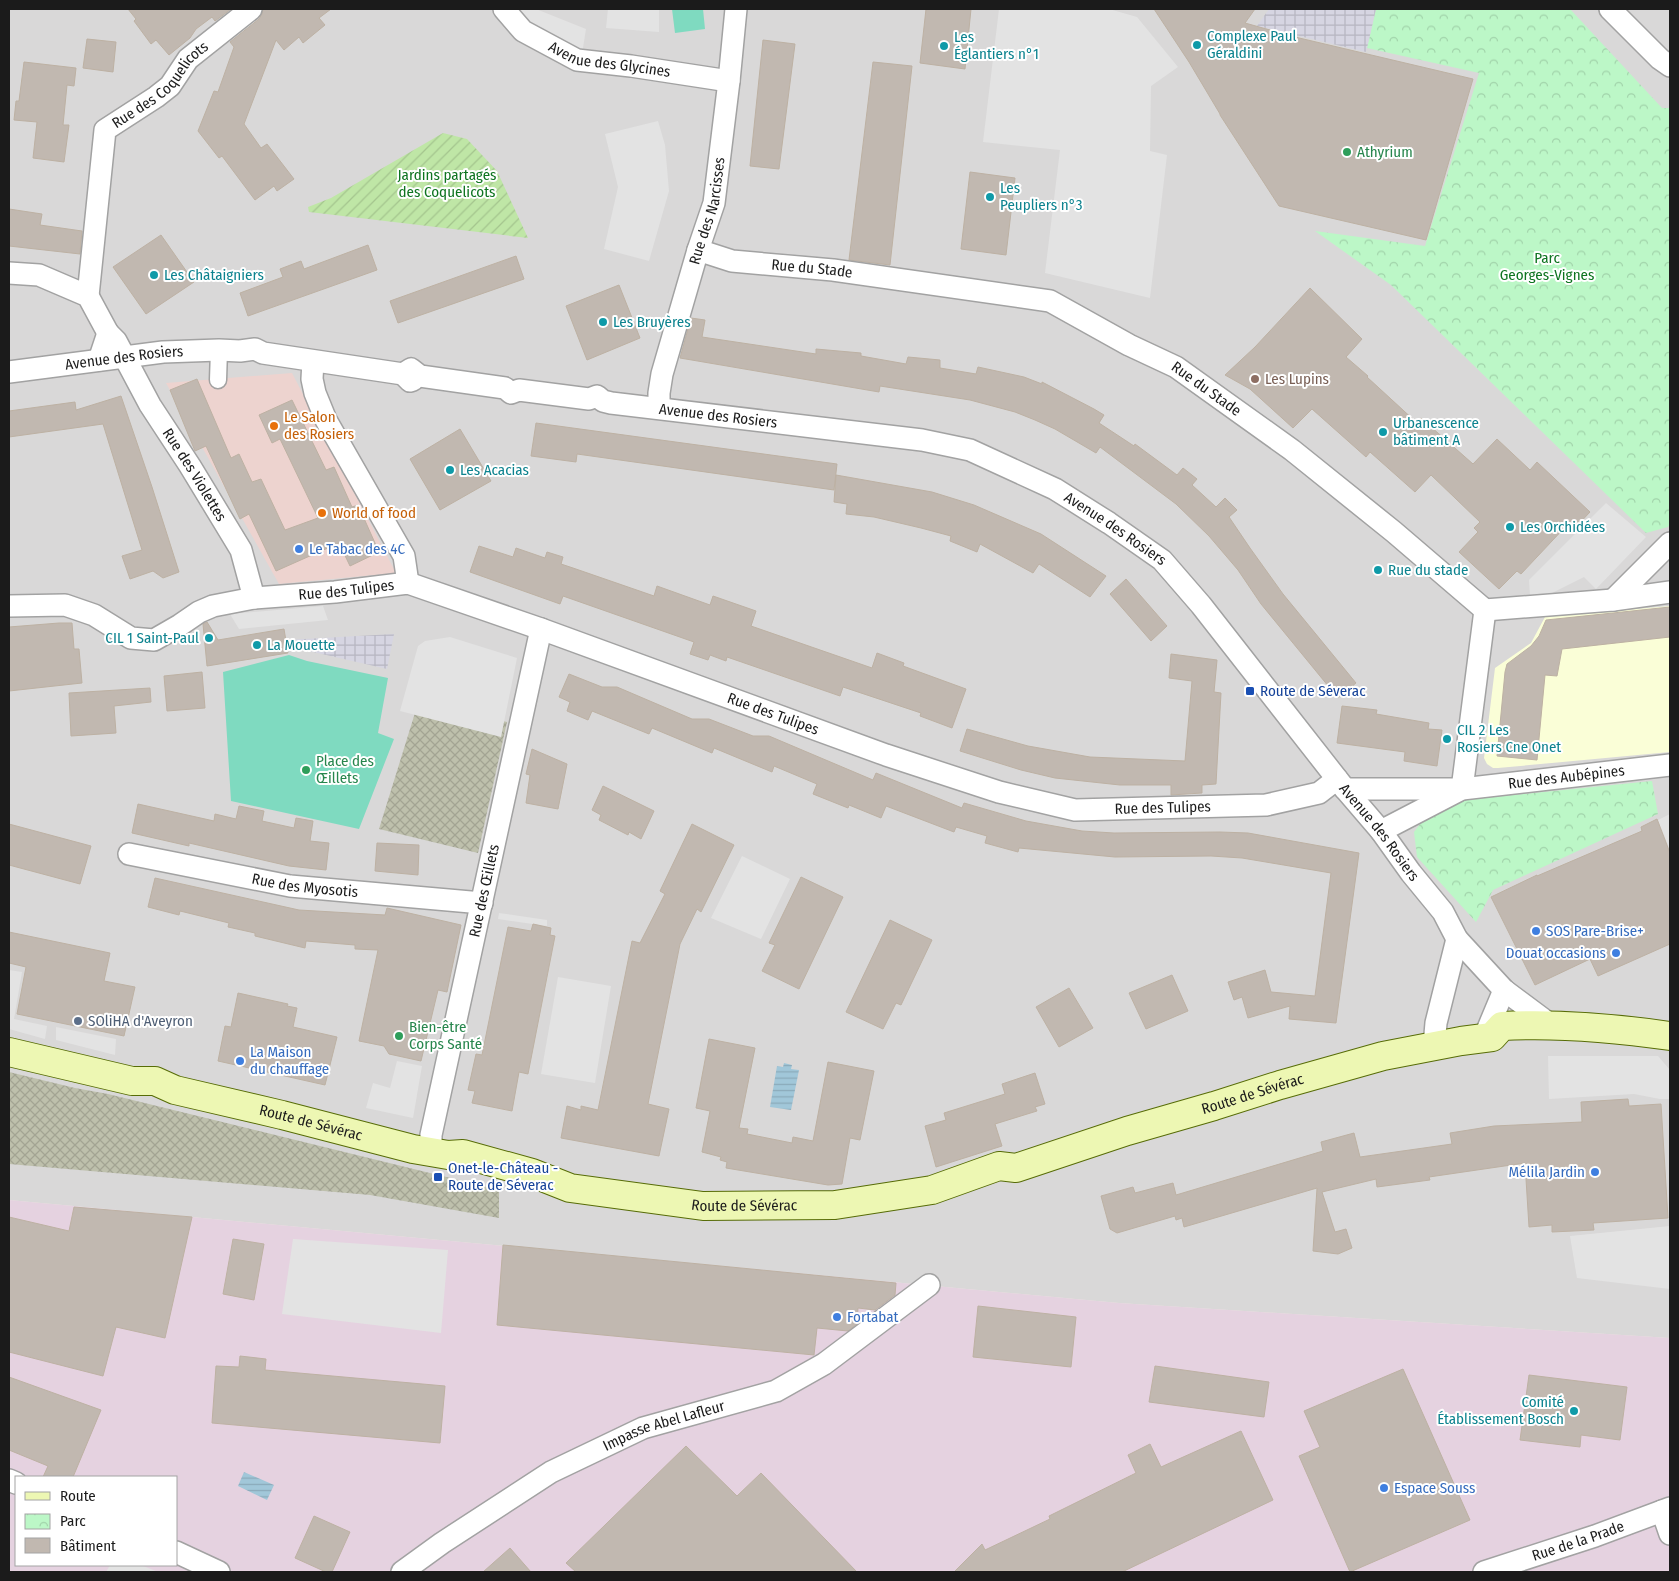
<svg xmlns="http://www.w3.org/2000/svg" width="1679" height="1581" viewBox="0 0 1679 1581" font-family="'Fira Sans Condensed',sans-serif">
<defs>
<pattern id="construction-cross-hatch" width="8" height="8" patternUnits="userSpaceOnUse" patternTransform="scale(1.25)"><rect width="8" height="8" fill="#bec0ac"/><path d="M0 0l8 8M0 8l8-8" fill="none" stroke="#a3a493"/></pattern>
<pattern id="park-crowns" width="20" height="18" patternUnits="userSpaceOnUse" patternTransform="scale(1.25)"><rect width="20" height="18" fill="#bcf7c7"/><path d="M2 6a3 3 0 1 1 6 0M12 15a3 3 0 1 1 6 0" fill="none" stroke="#a1d3aa"/></pattern>
<pattern id="garden-furrows" width="10" height="10" patternUnits="userSpaceOnUse" patternTransform="scale(1.25)"><rect width="10" height="10" fill="#bfe6a6"/><path d="M-1 1l2-2M0 10L10 0M9 11l2-2" fill="none" stroke="#a4c58e"/></pattern>
<pattern id="plaza-grid" width="8" height="8" patternUnits="userSpaceOnUse" patternTransform="scale(1.25)"><rect width="8" height="8" fill="#d6d5e2"/><path d="M0 4h8M4 0v8" fill="none" stroke="#b7b6c1"/></pattern>
<pattern id="water-rules" width="6" height="5" patternUnits="userSpaceOnUse" patternTransform="scale(1.25)"><rect width="6" height="5" fill="#a1c7d9"/><path d="M0 2.5h6" fill="none" stroke="#8aaaba"/></pattern>
</defs>
<rect width="100%" height="100%" fill="#ece9e0"/>
<path fill="#d9d8d8" d="M9,9H1670V1338L1119,1303L9,1200Z"/>
<path fill="#edd3cf" d="M292,373L396,573L279,584L166,383Z"/>
<path fill="#e5d2e0" fill-rule="evenodd" d="M9,1200L1119,1303L1670,1338V1572H9ZM16,1477H176V1565H16Z"/>
<path fill="#fafed7" d="M1670,606V752L1498,768H1493L1487,764L1484,758L1495,668L1531,643L1545,617Z"/>
<path fill="url(#construction-cross-hatch)" d="M419,700L507,722L478,853L379,829Z
M9,1072L75,1088L108,1094L499,1190V1218L370,1195L9,1164Z"/>
<path fill="url(#park-crowns)" d="M1376,9H1570L1662,108H1670V524L1668,527L1646,533L1391,285L1315,231L1425,246L1479,73L1367,48Z
M1652,781L1658,814L1493,890L1476,922L1417,857L1414,832L1426,816L1465,800Z"/>
<path fill="url(#garden-furrows)" d="M443,133L467,139L497,171L528,238L309,212L308,207L331,198Z"/>
<path fill="#7fdac0" d="M672,9H703L705,29L675,33Z
M289,655L307,661L388,678L378,733L394,739L359,829L231,801L223,672Z"/>
<path fill="#e3e3e3" d="M510,9H536L586,29L582,54L528,28Z
M608,9H659V32L606,28Z
M999,9H1109L1137,17L1178,67L1151,86L1150,151L1167,155L1150,298L1045,273L1060,150L983,142Z
M658,121L665,145L669,191L649,261L604,249L618,187L605,134Z
M1606,503L1646,537L1596,589L1584,577L1546,596H1530L1529,580Z
M323,606L328,620L239,629L230,614Z
M450,637L517,658L501,737L400,711L418,646L425,641Z
M1670,814V850L1658,820Z
M742,856L790,879L761,939L711,918Z
M499,913L547,920V926L498,919Z
M9,970L22,972L14,1019L47,1026L45,1039L9,1029Z
M558,977L611,986L595,1083L541,1074Z
M56,1027L116,1039L115,1055L56,1040Z
M1548,1056H1658L1670,1070V1099H1660L1634,1094L1549,1099Z
M397,1061L422,1066L413,1118L366,1108L373,1083L390,1088Z
M1670,1226V1289L1577,1278L1570,1236Z
M293,1239L448,1250L441,1333L282,1314Z
M110,1565H141L158,1572H106Z"/>
<path fill="url(#plaza-grid)" d="M1269,9H1376L1366,52L1257,26Z
M394,634L387,669L309,651L287,649L286,640Z"/>
<path fill="url(#water-rules)" d="M784,1063L792,1065L791,1069L799,1070L791,1110L770,1107L777,1066L783,1067Z
M244,1472L274,1485L267,1500L238,1486Z"/>
<path fill="#c1b8b0" stroke="#bdb1a3" d="M128,9H231L215,21L212,17L196,29L190,38L169,55L156,40L151,44L134,21L136,19Z
M263,9H331L319,18L325,25L303,43L299,37L284,50L276,40L244,124L261,148L267,144L294,179L277,191L274,186L255,200L222,156L219,158L198,131L214,91L218,92L234,47L230,42L259,19L262,14Z
M926,9H971L965,69L920,63Z
M1154,9H1255L1245,23L1295,37L1473,79L1426,240L1279,206L1220,115V114L1189,62Z
M87,39L116,42L113,72L83,68Z
M763,40L795,44L779,169L750,166Z
M24,62L76,68L74,86L67,85L63,125H69L64,162L33,158L37,122L14,120L16,101H19Z
M873,62L912,66L890,265L849,260Z
M970,172L1015,178L1006,255L961,249Z
M9,209L42,214L40,225L82,231L80,254L9,246Z
M161,235L194,282L146,314L113,267Z
M368,245L377,270L248,316L240,293L283,277L280,269L301,261L304,269Z
M516,256L524,279L398,323L390,301Z
M619,285L640,338L587,360L566,306Z
M1310,288L1362,339L1346,357L1368,376L1367,377L1416,422L1421,418L1473,464L1497,439L1530,470L1537,462L1590,512L1574,529L1568,524L1521,574L1517,571L1499,589L1459,552L1478,532L1474,528L1480,522L1431,475L1415,492L1370,452L1366,457L1312,409L1293,428L1250,389L1225,375L1255,347Z
M691,318L705,320L702,337L816,354V349L861,353V356L906,364L908,357L940,360V368L976,374L978,367L1024,377L1042,384V382L1094,409L1104,415L1099,423L1134,446L1135,444L1177,475L1183,468L1197,479L1192,485L1216,507L1225,498L1237,510L1229,517L1250,548L1283,594L1356,683L1338,698L1261,604L1238,570L1209,536L1176,504L1100,447L1096,453L1055,429L1035,420L1015,412L970,400L880,386L879,392L680,358Z
M197,379L231,458L239,454L252,482L261,479L285,530L318,518L280,439L272,443L259,415L292,400L326,470L334,467L352,507L358,505L379,552L350,566L339,543L276,571L249,514L240,519L206,446L195,451L170,390Z
M121,396L152,487L179,572L163,578L153,571L130,579L122,556L142,550L103,424L9,437V411L75,402L76,410Z
M536,423L837,464L834,490L577,454L576,462L531,456Z
M460,429L491,481L440,510L410,459Z
M836,475L932,492L974,505L1041,534L1106,576L1090,597L1039,564L1033,573L980,544L977,552L950,541L951,536L921,528L874,517L846,514L847,504L834,502Z
M479,546L513,557L516,548L545,558L547,552L563,557L561,564L573,568L654,596L657,586L710,605L713,596L756,611L751,626L872,668L877,653L904,663L903,666L966,689L952,728L920,716L921,713L843,687L840,696L727,657L726,661L710,655L708,660L690,654L694,642L563,596L560,604L470,572Z
M1126,579L1167,626L1151,641L1110,594Z
M1670,607V637L1562,649L1557,676L1545,675L1537,760L1497,756L1505,672L1507,664L1531,646L1539,636L1546,620Z
M207,622L218,640L284,629L288,653L207,666L203,624Z
M59,623H72L74,649H79L82,683L9,691V627Z
M1171,654L1217,660L1214,692L1221,693L1216,784L1202,785V793L1171,795V785H1120L1055,778L1021,770L960,751L967,729L1028,746L1090,757L1185,761L1192,681L1169,678Z
M202,672L205,708L167,711L164,676Z
M569,674L602,687H617L692,719H709L753,736H769L873,780L876,773L962,808L964,803L1026,821L1082,831L1114,833L1220,832L1248,833L1359,853L1336,1023L1289,1019L1290,1006L1248,1018L1242,997L1234,1000L1228,982L1265,970L1271,992L1315,996L1331,873L1242,858L1211,856L1115,857L1019,848L1018,852L985,843L987,836L956,827L954,832L886,806L881,818L849,805L848,808L813,794L817,784L774,766L772,772L714,748L712,753L652,728L649,734L592,711L588,720L567,711L570,702L559,697Z
M150,688L151,702L114,706L116,733L71,736L69,693Z
M1342,706L1377,710L1376,714L1429,723L1428,729L1442,730L1437,766L1404,761L1405,752L1337,743Z
M532,749L567,764L558,809L526,803L530,775L526,774Z
M603,786L654,811L641,839L629,832L628,835L599,820L601,815L592,810Z
M138,804L214,821L215,814L236,819L239,806L264,811L262,821L294,828L296,818L313,821L310,841L329,843L326,870L289,866L189,843V846L132,833Z
M1657,819L1670,853V944L1598,976L1590,959L1535,985L1491,897L1537,875V876L1642,831L1641,827Z
M9,824L91,846L80,884L9,865Z
M692,824L734,845L701,912L697,909L680,944L648,1104L669,1109L659,1156L561,1138L567,1106L581,1110V1106L598,1110L632,941L640,943L665,894L660,891Z
M377,843L419,845L418,875L375,871Z
M801,877L843,897L799,989L762,971L775,945L769,943Z
M155,878L299,910L385,915L387,908L461,925L447,992L438,990L421,1061L389,1054L384,1046L359,1041L378,950L355,949V945L306,941L305,948L255,936V933L228,927L229,923L180,911L179,915L148,907Z
M890,920L932,940L901,1005L896,1003L883,1029L846,1012Z
M533,924L551,928L550,935L555,936L528,1074L519,1072L512,1111L472,1103L475,1091L468,1090L476,1054L482,1055L508,927L531,931Z
M9,932L110,953L104,981L135,987L124,1036L17,1014L26,967L9,963Z
M1172,975L1188,1011L1146,1029L1129,993Z
M1069,988L1093,1028L1059,1047L1036,1007Z
M238,993L288,1004L287,1006L297,1008L293,1027L337,1037L325,1085L218,1061L225,1026L231,1027Z
M709,1039L755,1048L739,1128L748,1129L747,1134L792,1143L793,1137L813,1141L828,1062L874,1071L860,1140L850,1138L842,1184L828,1185L726,1168L727,1162L720,1160L721,1157L702,1152L710,1111L696,1108Z
M1035,1073L1045,1104L1035,1107L1037,1111L995,1124L1002,1146L936,1167L925,1126L946,1120L944,1113L1005,1094L1002,1084Z
M1628,1099L1629,1106L1661,1104L1668,1218L1593,1223L1594,1230L1552,1232V1225L1529,1227L1525,1163L1429,1177L1430,1180L1377,1187L1376,1179L1322,1192L1335,1232L1346,1229L1352,1248L1338,1254L1313,1251L1317,1188L1184,1227L1182,1218L1176,1220L1175,1216L1117,1233L1110,1229L1101,1196L1133,1187L1135,1193L1173,1183L1176,1195L1323,1151L1321,1142L1354,1133L1360,1157L1452,1144L1450,1133L1494,1126L1582,1122L1581,1102Z
M74,1207L192,1217L165,1338L116,1327L103,1376L9,1352V1217L69,1231Z
M233,1239L264,1244L254,1300L223,1294Z
M503,1245L896,1283L895,1295L875,1310L858,1308L857,1324L848,1331L817,1328L814,1355L497,1325Z
M978,1306L1076,1317L1071,1367L973,1357Z
M240,1356L266,1359L265,1370L445,1386L440,1443L212,1423L216,1366L239,1367Z
M1155,1366L1269,1382L1264,1417L1149,1402Z
M1403,1369L1470,1520L1350,1572L1299,1456L1320,1447L1304,1411Z
M1529,1375L1627,1387L1620,1440L1581,1435L1580,1447L1520,1440Z
M9,1377L101,1410L73,1477H43L48,1466L9,1450Z
M1241,1431L1273,1500L1122,1572H954L982,1544L985,1550L1050,1519L1049,1516L1136,1473L1128,1455L1150,1444L1161,1467Z
M686,1446L737,1496L761,1473L857,1572H576L566,1563Z
M314,1516L350,1532L332,1572H326L295,1558Z
M510,1548L531,1572H483Z"/>
<g fill="none" stroke-linecap="round" stroke-linejoin="round">
<defs>
<path id="pedestrian" d="M218,380L219,350"/>
<g id="minor">
<path id="s1" d="M504,9L523,31L577,60L631,66L729,81"/>
<path d="M1610,9L1660,59L1670,66"/>
<path id="s2" d="M698,250L732,261L833,270L1050,301L1129,345L1176,367L1292,450L1394,532L1485,610"/>
<path d="M9,273L39,275L88,296L108,333"/>
<path id="s3" d="M88,296L105,130L156,97L170,86L188,59L251,9"/>
<path id="s4" d="M99,360L108,333L116,341L150,405L190,466L241,550L254,598"/>
<path d="M313,361L312,379L315,393L326,420L404,556L408,583"/>
<path id="s5" d="M9,372L163,352L219,350L240,351L255,349L263,353L403,374L410,381L413,380"/>
<path id="s6" d="M403,374L411,369L420,376L505,388L511,393L519,390L589,399L597,396L603,401L611,403L922,440L970,450L1055,489L1109,523L1162,560L1201,605L1345,789L1381,831L1411,873L1443,912L1457,939L1504,990L1551,1025"/>
<path id="s7" d="M659,408V393L662,374L698,250L714,203L729,81L736,9"/>
<path d="M1613,600L1670,543"/>
<path id="s8" d="M9,606L65,605L94,615L131,638L154,640L180,625L199,612L213,606L254,598L335,592L408,583L541,629L886,755L999,792L1075,810L1266,805L1319,793L1337,779"/>
<path d="M1485,610L1613,600L1670,592"/>
<path id="s9" d="M1345,789H1462L1670,765"/>
<path d="M1462,789L1485,610"/>
<path d="M1381,831L1458,791"/>
<path id="s10" d="M129,854L290,886L482,903"/>
<path d="M1484,1038L1504,990"/>
<path d="M1434,1046L1436,1023L1457,939"/>
<path id="s11" d="M431,1151V1135L541,629"/>
<path d="M9,1480L16,1483"/>
<path d="M1662,1511L1670,1534"/>
<path d="M176,1552L219,1572"/>
<path id="s12" d="M402,1572L442,1543L551,1472L643,1428L776,1391L824,1364L929,1285"/>
<path id="s13" d="M1484,1572L1595,1536L1670,1508"/>
</g>
<g id="secondary">
<path id="s14" d="M9,1052L132,1081H155L175,1090L282,1115L413,1149L448,1155L463,1154L532,1173L570,1188L703,1206L835,1205L932,1190L999,1166L1016,1168L1127,1131L1214,1106L1280,1085L1383,1056L1461,1041L1492,1037L1502,1026C1558,1023 1615,1028 1670,1036"/>
</g>
</defs>
<use href="#pedestrian" stroke="#a2a2a2" stroke-width="19"/>
<use href="#minor" stroke="#a2a2a2" stroke-width="24"/>
<use href="#secondary" stroke="#576c07" stroke-width="30"/>
<use href="#pedestrian" stroke="#fff" stroke-width="16"/>
<use href="#minor" stroke="#fff" stroke-width="21"/>
<use href="#secondary" stroke="#edf7b3" stroke-width="28"/>
</g>
<g fill="#0f9aa8" stroke="#fff" stroke-width="2">
<circle cx="1197" cy="45" r="5"/>
<circle cx="944" cy="46" r="5"/>
<circle cx="990" cy="197" r="5"/>
<circle cx="154" cy="275" r="5"/>
<circle cx="603" cy="322" r="5"/>
<circle cx="1383" cy="432" r="5"/>
<circle cx="450" cy="470" r="5"/>
<circle cx="1510" cy="527" r="5"/>
<circle cx="1378" cy="570" r="5"/>
<circle cx="209" cy="638" r="5"/>
<circle cx="257" cy="645" r="5"/>
<circle cx="1447" cy="739" r="5"/>
<circle cx="1574" cy="1411" r="5"/>
</g>
<g fill="#2e9e5b" stroke="#fff" stroke-width="2">
<circle cx="1347" cy="152" r="5"/>
<circle cx="306" cy="770" r="5"/>
<circle cx="399" cy="1036" r="5"/>
</g>
<circle fill="#8d6e63" stroke="#fff" stroke-width="2" cx="1255" cy="379" r="5"/>
<g fill="#e8710a" stroke="#fff" stroke-width="2">
<circle cx="274" cy="426" r="5"/>
<circle cx="322" cy="513" r="5"/>
</g>
<g fill="#3f7fe0" stroke="#fff" stroke-width="2">
<circle cx="299" cy="549" r="5"/>
<circle cx="1536" cy="931" r="5"/>
<circle cx="1616" cy="953" r="5"/>
<circle cx="240" cy="1061" r="5"/>
<circle cx="1595" cy="1172" r="5"/>
<circle cx="837" cy="1317" r="5"/>
<circle cx="1384" cy="1488" r="5"/>
</g>
<g fill="#1a4fb4" stroke="#fff" stroke-width="2">
<rect x="1245" y="686" width="10" height="10" rx="2.5"/>
<rect x="433" y="1172" width="10" height="10" rx="2.5"/>
</g>
<circle fill="#5c6f8a" stroke="#fff" stroke-width="2" cx="78" cy="1021" r="5"/>
<g text-anchor="middle" stroke-width="4" stroke-linejoin="round" paint-order="stroke">
<g font-size="15" fill="#0d838f" stroke="#fff" text-anchor="start">
<text x="1207" y="41">Complexe Paul<tspan x="1207" dy="17">Géraldini</tspan></text>
<text x="954" y="42">Les<tspan x="954" dy="17">Églantiers n°1</tspan></text>
<text x="1000" y="193">Les<tspan x="1000" dy="17">Peupliers n°3</tspan></text>
<text x="164" y="280">Les Châtaigniers</text>
<text x="613" y="327">Les Bruyères</text>
<text x="1393" y="428">Urbanescence<tspan x="1393" dy="17">bâtiment A</tspan></text>
<text x="460" y="475">Les Acacias</text>
<text x="1520" y="532">Les Orchidées</text>
<text x="1388" y="575">Rue du stade</text>
<text x="199" y="643" text-anchor="end">CIL 1 Saint-Paul</text>
<text x="267" y="650">La Mouette</text>
<text x="1457" y="735">CIL 2 Les<tspan x="1457" dy="17">Rosiers Cne Onet</tspan></text>
<text x="1564" y="1407" text-anchor="end">Comité<tspan x="1564" dy="17">Établissement Bosch</tspan></text>
</g>
<g font-size="15" fill="#1b1b1b" stroke="#fff">
<text dy="5" stroke="none"><textPath href="#s1" startOffset="122">Avenue des Glycines</textPath></text>
<text dy="5" stroke="none"><textPath href="#s3" startOffset="239">Rue des Coquelicots</textPath></text>
<text dy="5" stroke="none"><textPath href="#s7" startOffset="204">Rue des Narcisses</textPath></text>
<text dy="5" stroke="none"><textPath href="#s2" startOffset="116">Rue du Stade</textPath></text>
<text dy="5" stroke="none"><textPath href="#s5" startOffset="116">Avenue des Rosiers</textPath></text>
<text dy="5" stroke="none"><textPath href="#s2" startOffset="536">Rue du Stade</textPath></text>
<text dy="5" stroke="none"><textPath href="#s6" startOffset="326">Avenue des Rosiers</textPath></text>
<text dy="5" stroke="none"><textPath href="#s4" startOffset="195">Rue des Violettes</textPath></text>
<text dy="5" stroke="none"><textPath href="#s6" startOffset="746">Avenue des Rosiers</textPath></text>
<text dy="5" stroke="none"><textPath href="#s8" startOffset="356">Rue des Tulipes</textPath></text>
<text dy="5" stroke="none"><textPath href="#s8" startOffset="806">Rue des Tulipes</textPath></text>
<text dy="5" stroke="none"><textPath href="#s9" startOffset="222">Rue des Aubépines</textPath></text>
<text dy="5" stroke="none"><textPath href="#s8" startOffset="1211">Rue des Tulipes</textPath></text>
<text dy="5" stroke="none"><textPath href="#s6" startOffset="1151">Avenue des Rosiers</textPath></text>
<text dy="5" stroke="none"><textPath href="#s10" startOffset="179">Rue des Myosotis</textPath></text>
<text dy="5" stroke="none"><textPath href="#s11" startOffset="266">Rue des Œillets</textPath></text>
<text dy="5" stroke="none"><textPath href="#s14" startOffset="1280">Route de Sévérac</textPath></text>
<text dy="5" stroke="none"><textPath href="#s14" startOffset="311">Route de Sévérac</textPath></text>
<text dy="5" stroke="none"><textPath href="#s14" startOffset="755">Route de Sévérac</textPath></text>
<text dy="5" stroke="none"><textPath href="#s12" startOffset="302">Impasse Abel Lafleur</textPath></text>
<text dy="5" stroke="none"><textPath href="#s13" startOffset="99">Rue de la Prade</textPath></text>
</g>
<g font-size="15" fill="#27864d" stroke="#fff" text-anchor="start">
<text x="1357" y="157">Athyrium</text>
<text x="316" y="766">Place des<tspan x="316" dy="17">Œillets</tspan></text>
<text x="409" y="1032">Bien-être<tspan x="409" dy="17">Corps Santé</tspan></text>
</g>
<g font-size="15" fill="#0e7420" stroke="#fff">
<text x="447" y="180">Jardins partagés<tspan x="447" dy="17">des Coquelicots</tspan></text>
<text x="1547" y="263">Parc<tspan x="1547" dy="17">Georges-Vignes</tspan></text>
</g>
<g font-size="15" fill="#785e54" stroke="#fff" text-anchor="start">
<text x="1265" y="384">Les Lupins</text>
</g>
<g font-size="15" fill="#c56008" stroke="#fff" text-anchor="start">
<text x="284" y="422">Le Salon<tspan x="284" dy="17">des Rosiers</tspan></text>
<text x="332" y="518">World of food</text>
</g>
<g font-size="15" fill="#366cbe" stroke="#fff" text-anchor="start">
<text x="309" y="554">Le Tabac des 4C</text>
<text x="1546" y="936">SOS Pare-Brise+</text>
<text x="1606" y="958" text-anchor="end">Douat occasions</text>
<text x="250" y="1057">La Maison<tspan x="250" dy="17">du chauffage</tspan></text>
<text x="1585" y="1177" text-anchor="end">Mélila Jardin</text>
<text x="847" y="1322">Fortabat</text>
<text x="1394" y="1493">Espace Souss</text>
</g>
<g font-size="15" fill="#164399" stroke="#fff" text-anchor="start">
<text x="1260" y="696">Route de Séverac</text>
<text x="448" y="1173">Onet-le-Château -<tspan x="448" dy="17">Route de Séverac</tspan></text>
</g>
<g font-size="15" fill="#4e5e75" stroke="#fff" text-anchor="start">
<text x="88" y="1026">SOliHA d'Aveyron</text>
</g>
</g>
<rect width="1679" height="1581" fill="none" stroke="#1b1b1b" stroke-width="20"/>
<rect x="15" y="1476" width="162" height="90" fill="#ffffff" stroke="#a4a4a4"/>
<rect x="25" y="1492" width="25" height="8" fill="#edf7b3" stroke="#a4a4a4"/>
<text x="60" y="1501" font-size="15" fill="#1b1b1b">Route</text>
<rect x="25" y="1514" width="25" height="15" fill="url(#park-crowns)" stroke="#a4a4a4"/>
<text x="60" y="1526" font-size="15" fill="#1b1b1b">Parc</text>
<rect x="25" y="1538" width="25" height="15" fill="#c1b8b0" stroke="#a4a4a4"/>
<text x="60" y="1551" font-size="15" fill="#1b1b1b">Bâtiment</text>
</svg>
